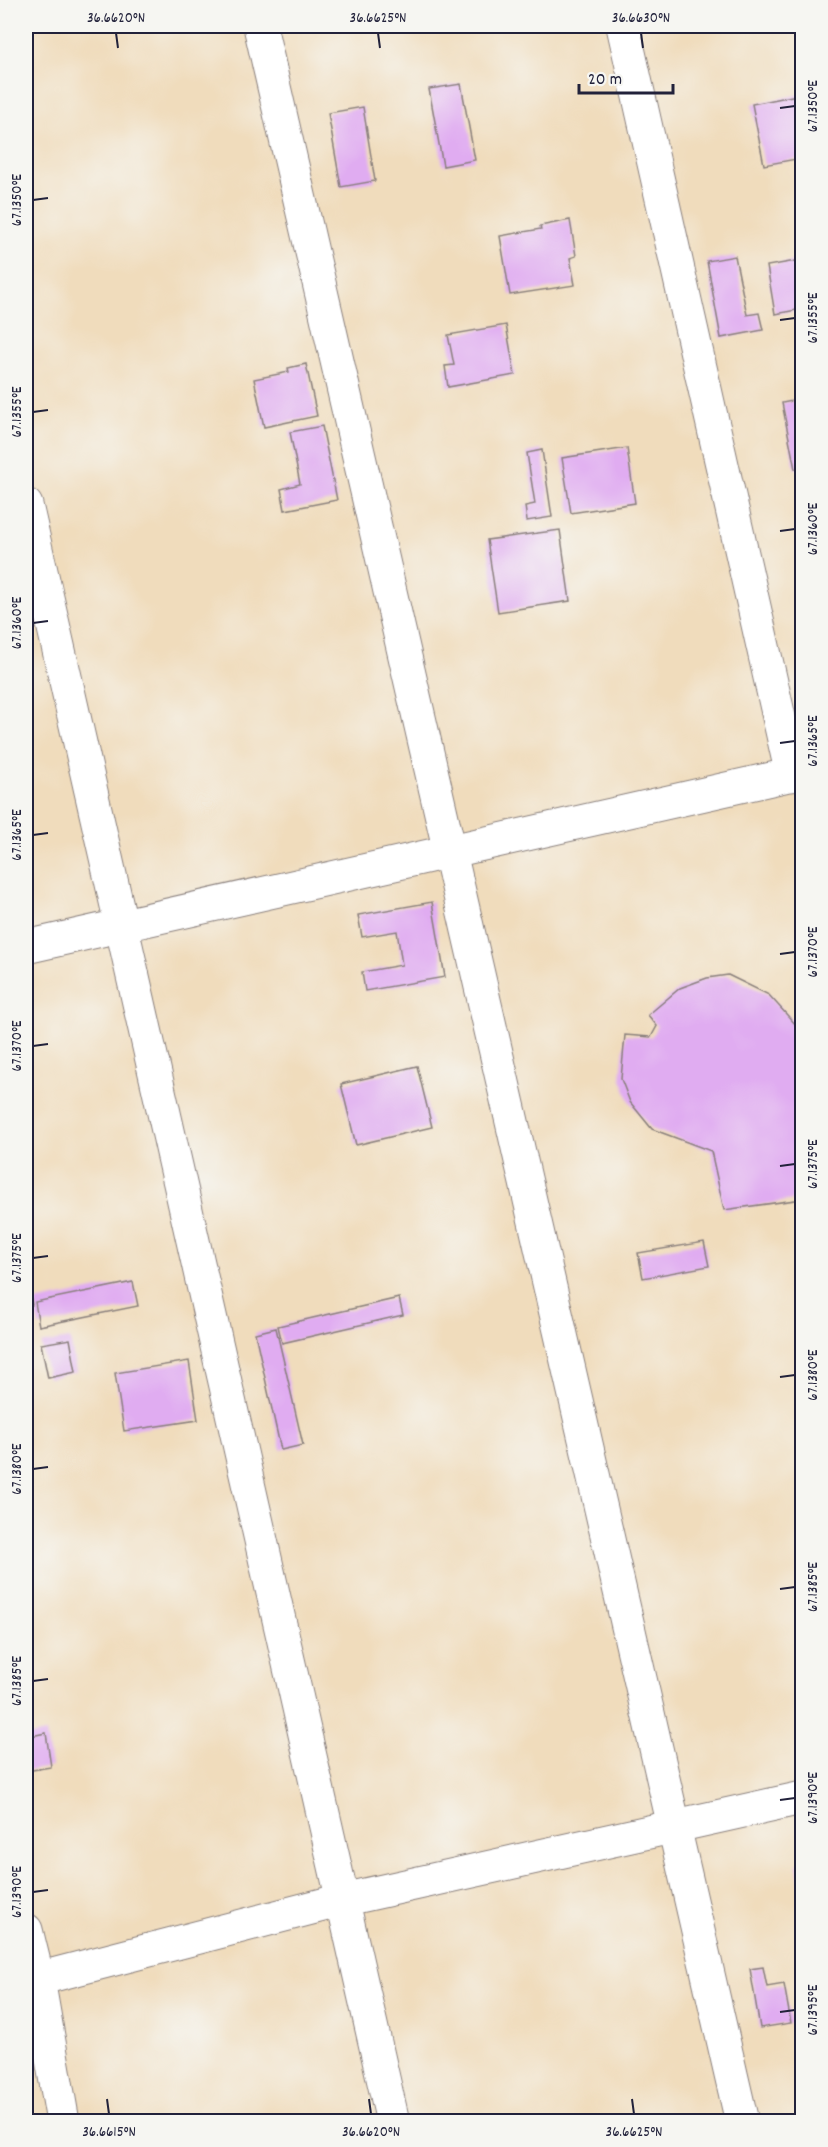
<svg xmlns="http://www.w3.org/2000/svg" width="828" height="2147" viewBox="0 0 828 2147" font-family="Dekko,sans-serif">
<rect width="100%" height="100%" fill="#f6f6f2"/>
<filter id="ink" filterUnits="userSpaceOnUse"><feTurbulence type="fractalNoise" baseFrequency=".0167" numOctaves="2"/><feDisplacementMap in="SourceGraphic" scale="12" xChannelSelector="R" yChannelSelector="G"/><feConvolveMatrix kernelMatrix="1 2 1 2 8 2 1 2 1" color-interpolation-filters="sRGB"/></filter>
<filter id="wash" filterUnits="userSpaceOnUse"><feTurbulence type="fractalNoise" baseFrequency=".008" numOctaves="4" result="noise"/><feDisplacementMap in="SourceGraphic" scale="24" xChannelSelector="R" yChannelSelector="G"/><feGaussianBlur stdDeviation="1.35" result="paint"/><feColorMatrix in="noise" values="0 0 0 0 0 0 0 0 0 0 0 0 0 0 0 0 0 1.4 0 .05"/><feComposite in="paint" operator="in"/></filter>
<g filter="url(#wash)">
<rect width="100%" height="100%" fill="#f0dcbc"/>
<g id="blocks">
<path fill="#e0acf1" d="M461,84L475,160L443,166L429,89Z
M802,94V158L764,165L752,104Z
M363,107L375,181L341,187L328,113Z
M570,220L576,256L570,258L575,285L510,295L500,236L541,229L540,226Z
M735,256L747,315L759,313L763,330L721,338L707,261Z
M802,260V309L775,314L767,266Z
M506,325L515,375L448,387L445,366L454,365L448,335Z
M306,364L317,416L264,427L254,379L289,372L288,368Z
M802,399V467L795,469L782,403Z
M322,426L337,500L285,510L281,489L300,484L290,432Z
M627,448L635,503L571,513L562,458Z
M542,450L552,517L527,521L525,506L535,504L527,453Z
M560,530L570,601L498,612L487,540Z
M432,902L445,977L365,991L362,972L402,965L397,931L362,937L358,915Z
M728,975L769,995L797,1026L802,1038V1199L724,1210L711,1151L652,1129L630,1102L621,1079L625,1035L651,1037L657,1026L648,1015L680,988L707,978Z
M417,1066L432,1127L356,1145L341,1084Z
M704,1242L709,1266L643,1278L638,1253Z
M26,1271L32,1305L26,1306Z
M133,1282L138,1306L39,1326L35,1302Z
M399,1298L403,1315L282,1343L278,1326Z
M276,1328L303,1445L281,1450L255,1333Z
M70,1339L76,1372L48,1378L41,1344Z
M189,1361L198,1420L124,1431L115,1373Z
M46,1733L51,1767L26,1771V1737Z
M802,1863V1887H801L797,1864Z
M763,1967L767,1987L784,1984L791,2023L760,2028L750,1969Z"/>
</g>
</g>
<g filter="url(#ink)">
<use href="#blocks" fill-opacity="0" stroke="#897f7c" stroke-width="1.5"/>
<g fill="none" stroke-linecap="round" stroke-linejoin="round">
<defs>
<path id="minor" d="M260,26L742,2122
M623,26L792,775
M26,505L393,2122
M26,947L802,772
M26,1930L38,1979L63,2122
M26,1982L342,1900L802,1798"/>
</defs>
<use href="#minor" stroke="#897f7c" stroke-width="35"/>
<use href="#minor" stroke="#fff" stroke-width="33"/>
</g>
</g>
<path fill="none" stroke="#22223b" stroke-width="2" d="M116,33L118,48M378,33L380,48M641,33L643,48M780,108L795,106M33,200L48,198M780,320L795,318M33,412L48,410M780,531L795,529M33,623L48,621M780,743L795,741M33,835L48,833M780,954L795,952M33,1046L48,1044M780,1166L795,1164M33,1258L48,1256M780,1377L795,1375M33,1469L48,1467M780,1589L795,1587M33,1681L48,1679M780,1800L795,1798M33,1892L48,1890M780,2012L795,2010M107,2099L109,2114M369,2099L371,2114M632,2099L634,2114"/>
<rect width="828" height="2147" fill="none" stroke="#f6f6f2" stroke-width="66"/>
<path d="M579 84v9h94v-9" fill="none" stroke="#22223b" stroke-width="3"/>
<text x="588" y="84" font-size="18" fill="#22223b" stroke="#f6f6f2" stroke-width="4.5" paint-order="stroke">20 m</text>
<rect x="33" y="33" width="762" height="2081" fill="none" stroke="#22223b" stroke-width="2"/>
<g font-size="15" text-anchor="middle" fill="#22223b">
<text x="116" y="22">36.6620°N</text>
<text x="378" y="22">36.6625°N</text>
<text x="641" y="22">36.6630°N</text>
<text transform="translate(812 106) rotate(-90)" y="5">67.1350°E</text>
<text transform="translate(16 200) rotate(-90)" y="5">67.1350°E</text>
<text transform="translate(812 318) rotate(-90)" y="5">67.1355°E</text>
<text transform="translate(16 412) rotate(-90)" y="5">67.1355°E</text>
<text transform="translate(812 529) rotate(-90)" y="5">67.1360°E</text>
<text transform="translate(16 623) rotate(-90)" y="5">67.1360°E</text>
<text transform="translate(812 741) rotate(-90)" y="5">67.1365°E</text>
<text transform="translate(16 835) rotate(-90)" y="5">67.1365°E</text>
<text transform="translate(812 952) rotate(-90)" y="5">67.1370°E</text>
<text transform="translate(16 1046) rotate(-90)" y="5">67.1370°E</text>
<text transform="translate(812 1164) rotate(-90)" y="5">67.1375°E</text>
<text transform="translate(16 1258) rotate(-90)" y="5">67.1375°E</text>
<text transform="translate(812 1375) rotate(-90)" y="5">67.1380°E</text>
<text transform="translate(16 1469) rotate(-90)" y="5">67.1380°E</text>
<text transform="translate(812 1587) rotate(-90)" y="5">67.1385°E</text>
<text transform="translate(16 1681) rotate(-90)" y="5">67.1385°E</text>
<text transform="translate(812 1798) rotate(-90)" y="5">67.1390°E</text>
<text transform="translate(16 1892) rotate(-90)" y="5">67.1390°E</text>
<text transform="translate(812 2010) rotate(-90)" y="5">67.1395°E</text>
<text x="109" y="2136">36.6615°N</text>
<text x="371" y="2136">36.6620°N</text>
<text x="634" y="2136">36.6625°N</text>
</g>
</svg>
